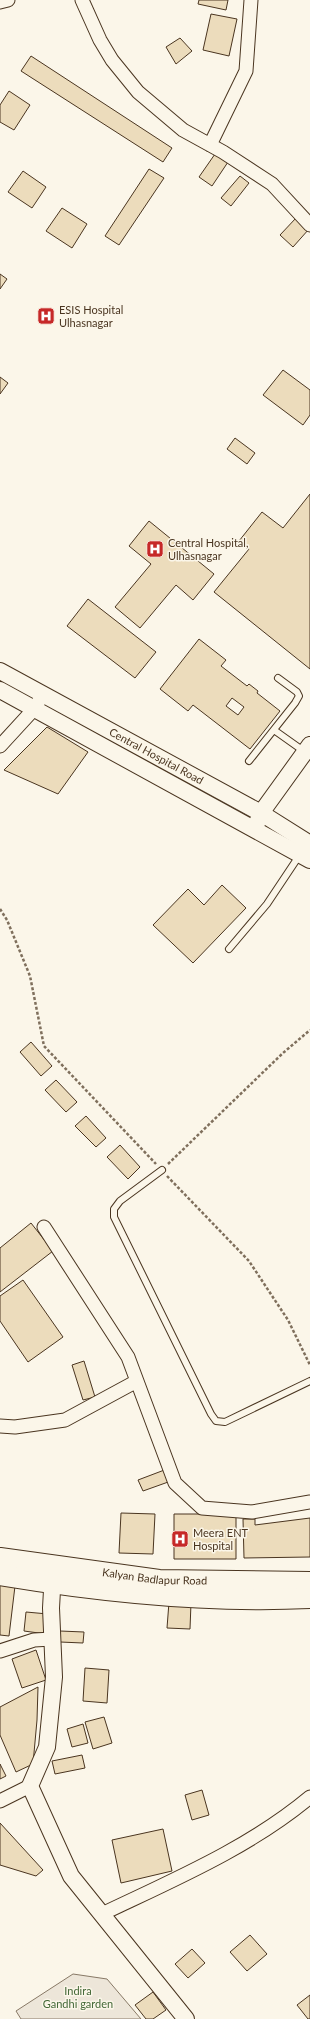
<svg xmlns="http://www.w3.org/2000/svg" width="310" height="2019" viewBox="0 0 310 2019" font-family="Lato,sans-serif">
<rect width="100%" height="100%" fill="#fbf6e9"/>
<path fill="#ede6d9" stroke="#887966" d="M73,1974L107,1979L141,2019H21L16,2011Z"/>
<path fill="#ecdcbc" stroke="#4a3520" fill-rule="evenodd" d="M199,0H228L226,10L198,4Z
M211,14L237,19L229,56L203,50Z
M180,38L192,51L176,64L166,47Z
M31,56L172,148L163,162L21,71Z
M9,91L30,105L14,130L0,122V105Z
M215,154L228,162L212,186L199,177Z
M149,169L164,178L119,245L105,236Z
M23,171L46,187L32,208L8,192Z
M240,176L249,183L231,206L221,198Z
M62,208L87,224L72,248L46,231Z
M296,218L309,229L293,247L280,235Z
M0,274L7,279L0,289Z
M283,370L310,390V415L303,425L263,395Z
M0,377L8,383L0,394Z
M235,438L255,453L247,464L227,449Z
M310,494V669L214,592L249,549L239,541L262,512L283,528Z
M149,521L214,574L193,600L176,585L140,628L115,607L151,564L129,546Z
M88,599L156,652L135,678L67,626Z
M199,639L226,660L221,666L247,686L249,684L258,691L257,693L280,711L250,749L193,705L188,711L160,689ZM232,698L244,707L238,715L226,706Z
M47,727L88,752L58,794L4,770Z
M222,885L246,908L193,963L153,925L188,889L204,905Z
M31,1042L52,1066L41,1076L20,1052Z
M56,1080L77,1102L66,1112L45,1090Z
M86,1116L106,1138L96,1147L75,1126Z
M120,1145L140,1167L128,1179L107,1157Z
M31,1223L53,1251L0,1292V1248Z
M23,1280L63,1337L28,1362L0,1321V1296Z
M84,1361L95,1397L83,1400L72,1365Z
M167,1469L171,1481L143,1491L138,1480Z
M121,1513L155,1514L153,1554L119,1553Z
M174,1514H236V1559H174Z
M310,1518V1557L244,1558L243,1519H255V1525Z
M0,1584L15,1586L9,1636L0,1635Z
M169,1602L191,1603L190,1629L167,1628Z
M26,1612L48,1614L46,1634L24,1631Z
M60,1631L84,1632L83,1643L60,1642Z
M36,1650L46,1680L22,1688L12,1659Z
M85,1668L109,1670L107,1703L83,1701Z
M38,1687L37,1720L33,1764L16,1772L0,1735V1707Z
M104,1717L112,1743L93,1749L85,1722Z
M83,1724L88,1743L72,1747L67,1729Z
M82,1755L85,1768L55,1774L52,1761Z
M0,1764L6,1776L0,1779Z
M202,1790L209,1815L192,1820L185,1795Z
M0,1823L43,1870L36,1876L0,1865Z
M163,1829L172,1871L121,1883L112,1840Z
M250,1935L267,1954L247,1971L230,1952Z
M192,1949L205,1963L188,1978L175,1964Z
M153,1992L166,2010L153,2019H146L135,2005Z
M310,1995V2019H308L297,2005Z"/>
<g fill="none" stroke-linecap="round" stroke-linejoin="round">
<defs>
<path id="service" d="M274,730L305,752
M249,761L295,703L299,696L297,692L278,678
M229,949L267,904L299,856
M162,1170L120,1201L114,1209V1217L211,1414L216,1421L225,1422L310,1381"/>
<path id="minor" d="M82,0L100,40L112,60L138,92L183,130L223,152L272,184L310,225
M0,2L8,0
M210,145L246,71L251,0
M0,746L34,709L39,701
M44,1227L128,1357L175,1483L202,1508L252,1512L310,1502
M0,1426L15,1427L65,1420L137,1381
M0,1651L34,1640L52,1639
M0,1801L30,1786
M102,1914C173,1880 249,1848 310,1797"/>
<g id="tertiary">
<path id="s1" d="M0,671L261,813L310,844"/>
<path d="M0,690L310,860"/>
<path d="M257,823L261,813L310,745"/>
<path d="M53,1572L51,1608L54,1677L47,1747L30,1786L71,1876L186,2019"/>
</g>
<g id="primary">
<path id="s2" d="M0,1558L159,1580L310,1582"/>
<path d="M0,1575C102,1592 207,1603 310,1598"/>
</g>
</defs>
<use href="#service" stroke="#4a3520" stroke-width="8"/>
<use href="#minor" stroke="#4a3520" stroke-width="15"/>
<use href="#tertiary" stroke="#4a3520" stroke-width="18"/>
<use href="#primary" stroke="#4a3520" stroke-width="22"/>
<path stroke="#7f6f5c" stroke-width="2.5" stroke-dasharray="3 2" stroke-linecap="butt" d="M0,909L7,920L30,976L44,1046L156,1164
M168,1164L283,1053L310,1030
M167,1176L249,1261L288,1320L310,1365"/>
<use href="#service" stroke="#fbf6e9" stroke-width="6"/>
<use href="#minor" stroke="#fbf6e9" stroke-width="13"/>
<use href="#tertiary" stroke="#fbf6e9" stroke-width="16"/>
<use href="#primary" stroke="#fbf6e9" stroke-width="20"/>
</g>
<defs>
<symbol id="hospital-square" viewBox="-11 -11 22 22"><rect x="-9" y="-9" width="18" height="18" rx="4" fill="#c62828" stroke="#fbf6e9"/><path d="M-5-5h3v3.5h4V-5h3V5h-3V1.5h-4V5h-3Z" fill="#fff"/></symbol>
</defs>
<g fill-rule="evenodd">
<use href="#hospital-square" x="36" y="306" width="20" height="20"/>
<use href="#hospital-square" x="145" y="539" width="20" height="20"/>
<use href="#hospital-square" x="170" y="1529" width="20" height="20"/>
</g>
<g text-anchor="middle" stroke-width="3" stroke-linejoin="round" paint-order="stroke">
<g font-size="11" fill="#4a3520" stroke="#fbf6e9" text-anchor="start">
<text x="59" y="314">ESIS Hospital<tspan x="59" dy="13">Ulhasnagar</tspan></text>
<text x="168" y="547">Central Hospital,<tspan x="168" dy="13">Ulhasnagar</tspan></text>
<text x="193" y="1537">Meera ENT<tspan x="193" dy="13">Hospital</tspan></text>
</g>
<g font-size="11" fill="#4a3520" stroke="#fbf6e9">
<text dy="4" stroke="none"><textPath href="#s1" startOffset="178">Central Hospital Road</textPath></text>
<text dy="4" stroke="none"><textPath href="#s2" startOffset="156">Kalyan Badlapur Road</textPath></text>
</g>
<g font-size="11" fill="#436837" stroke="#fbf6e9">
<text x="78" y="1995">Indira<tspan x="78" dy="13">Gandhi garden</tspan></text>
</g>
</g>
</svg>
